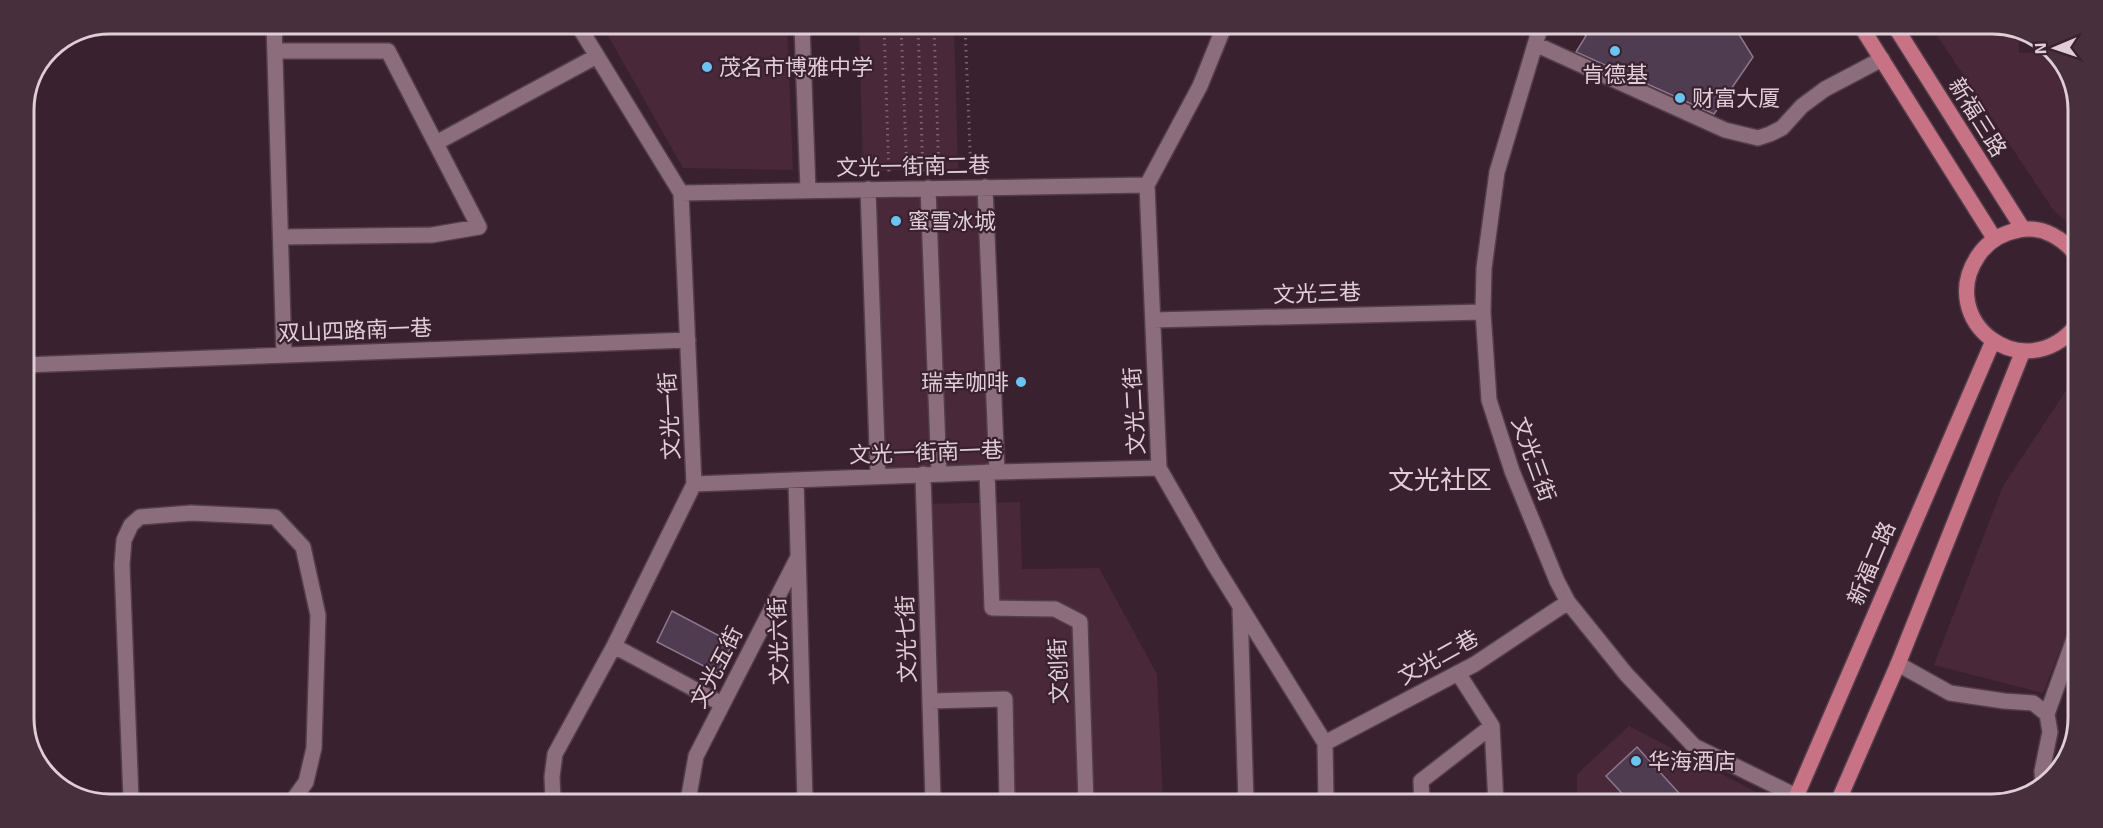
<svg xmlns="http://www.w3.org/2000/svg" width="2103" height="828" viewBox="0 0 2103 828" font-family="'Exo 2','Noto Sans SC',sans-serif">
<rect width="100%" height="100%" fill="#3a212f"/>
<path fill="#482839" d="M602,25L787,26L793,170L683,168Z
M859,26H954L958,169L863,171Z
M1932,28L2019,29V53H2054L2061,58L2079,104L2078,228L2073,227L2054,211Z
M985,187L997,472L878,476L868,189Z
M2077,374L2075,612L2043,693L1934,665L2003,486Z
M1020,502L1022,569L1099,568L1157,674L1163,802H1007L1005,699L930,701L924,504Z
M1629,726L1768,798L1766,803H1577V774Z"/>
<path fill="#503c51" stroke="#8d778e" stroke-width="1.5" d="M1577,28H1735L1753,57L1714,114L1576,52L1586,36Z
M672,611L733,643L717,673L657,642Z
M1637,747L1688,803H1631L1606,776Z"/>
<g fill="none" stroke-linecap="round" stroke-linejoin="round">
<defs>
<path id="minor" d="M274,24L284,355
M802,26L808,190
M1224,27L1200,86L1147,185L1159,468L1214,564L1325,743L1326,802
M1540,28L1497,172L1484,268L1483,312L1489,400L1512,471L1557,581L1568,602L1626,674L1694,746L1796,796
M1535,44L1725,130L1758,138L1770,134L1782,128L1802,106L1825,89L1882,59
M275,51H388L479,227L432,235L281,237
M436,143L597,56
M985,187L997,472
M928,188L939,474
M868,189L878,476
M681,193L1147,185
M1153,320L1483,312
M24,365L688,340
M987,472L992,608L1055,609L1080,622L1086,802
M923,474L933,801
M796,480L805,801
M694,484L997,472L1159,468
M1240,607L1246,802
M614,646L722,704
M1898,664L1950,693L2004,701L2033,703L2047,714L2050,732L2042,771L2043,787
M930,701L1005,699L1007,802
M2047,714L2075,636
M1492,726L1496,803
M1325,743L1475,664L1568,602
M131,799L122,565L124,540L131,525L140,517L191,513L275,517L303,547L318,615L314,748L306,782L293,800
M553,800L552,777L555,754L614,646L694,484L681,193L578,25
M688,801L696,756L797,559
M1422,803L1421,781L1492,726L1458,673"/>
<path id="major" d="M1862,28L1994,238
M1896,28L2023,229
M2077,325C2023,390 1935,320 1978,256C1988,241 2002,233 2019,230C2043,225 2064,239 2078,257
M1793,804L1993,341
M1837,804L1898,664L2023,351"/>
</defs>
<use href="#minor" stroke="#523d49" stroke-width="18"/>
<use href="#major" stroke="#523d49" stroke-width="18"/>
<path stroke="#7b6571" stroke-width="3" stroke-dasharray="1.5 4.5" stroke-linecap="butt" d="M884,26L889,175
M901,26L907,174
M918,26L923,174
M934,26L939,174
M965,26L971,174"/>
<use href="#minor" stroke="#8b6d7b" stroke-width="15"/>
<use href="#major" stroke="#c87285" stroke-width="15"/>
</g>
<g fill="#6bc3f2" stroke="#3a212f" stroke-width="2">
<circle cx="1615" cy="51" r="6"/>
<circle cx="707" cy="67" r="6"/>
<circle cx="1680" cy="98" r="6"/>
<circle cx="896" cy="221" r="6"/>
<circle cx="1021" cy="382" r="6"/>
<circle cx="1636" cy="761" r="6"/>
</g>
<g text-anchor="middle" stroke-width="4.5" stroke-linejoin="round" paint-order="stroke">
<g font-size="22" fill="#dfced6" stroke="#3a212f" text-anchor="start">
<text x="719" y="75">茂名市博雅中学</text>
<text x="1615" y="82" text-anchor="middle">肯德基</text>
<text x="1692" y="106">财富大厦</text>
<text x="908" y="229">蜜雪冰城</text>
<text x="1009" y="390" text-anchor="end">瑞幸咖啡</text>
<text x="1648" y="769">华海酒店</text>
</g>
<g font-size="22" fill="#dfced6" stroke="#3a212f">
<text transform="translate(1978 117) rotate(58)" y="8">新福三路</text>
<text transform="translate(913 166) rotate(-1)" y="8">文光一街南二巷</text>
<text transform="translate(1317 293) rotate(-2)" y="8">文光三巷</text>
<text transform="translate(355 330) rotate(-2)" y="8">双山四路南一巷</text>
<text transform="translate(1134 411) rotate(-93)" y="8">文光二街</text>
<text transform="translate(669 416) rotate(-93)" y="8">文光一街</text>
<text transform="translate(926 452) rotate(-2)" y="8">文光一街南一巷</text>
<text transform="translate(1534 459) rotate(70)" y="8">文光三街</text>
<text transform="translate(1871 563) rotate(-67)" y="8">新福二路</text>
<text transform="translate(906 639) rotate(-92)" y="8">文光七街</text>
<text transform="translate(778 641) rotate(-92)" y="8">文光六街</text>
<text transform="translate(1438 657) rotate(-29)" y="8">文光二巷</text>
<text transform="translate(716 667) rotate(-63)" y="8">文光五街</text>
<text transform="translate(1058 671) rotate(-92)" y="8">文创街</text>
</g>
<g font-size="26" fill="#dfced6" stroke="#3a212f">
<text x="1440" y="489">文光社区</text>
</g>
</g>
<path d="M0 0H2103V828H0ZM110 34H1992A76 76 0 0 1 2068 110V718A76 76 0 0 1 1992 794H110A76 76 0 0 1 34 718V110A76 76 0 0 1 110 34Z" fill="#472f3c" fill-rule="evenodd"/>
<path fill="none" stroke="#dfced6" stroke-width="3" d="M110 34H1992A76 76 0 0 1 2068 110V718A76 76 0 0 1 1992 794H110A76 76 0 0 1 34 718V110A76 76 0 0 1 110 34Z"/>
<g transform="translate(2055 48) rotate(268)" stroke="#3a212f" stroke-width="4.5" paint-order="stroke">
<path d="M0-4.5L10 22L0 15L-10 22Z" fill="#dfced6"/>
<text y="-9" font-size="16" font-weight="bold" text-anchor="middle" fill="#dfced6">N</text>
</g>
</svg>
